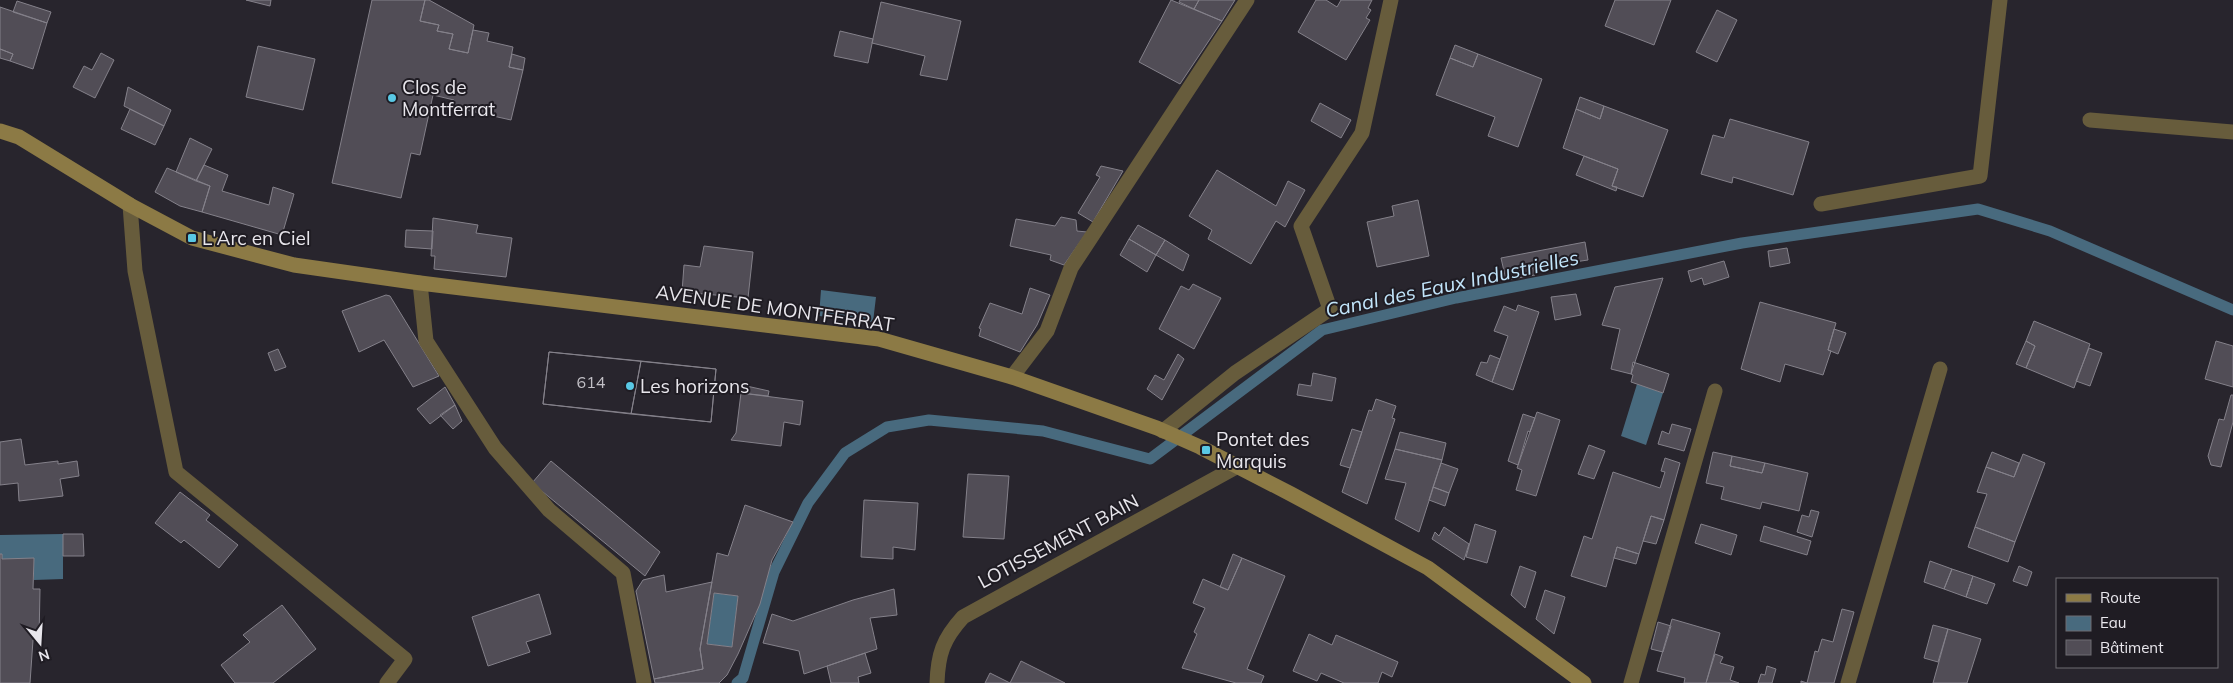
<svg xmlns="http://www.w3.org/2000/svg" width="2233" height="683" viewBox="0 0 2233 683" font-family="Mulish,sans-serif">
<rect width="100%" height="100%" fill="#28252d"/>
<path fill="#486a7e" d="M821,290L876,297L873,322L819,316Z
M1637,384L1663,393L1646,445L1621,436Z
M63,534V579L34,580V559H2V554H0V535Z
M714,593L738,596L732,647L707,644Z"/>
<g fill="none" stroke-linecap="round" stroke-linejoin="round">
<path stroke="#486a7e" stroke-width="11" d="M737,683L743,678L774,572L808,503L845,453L887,427L929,420L1043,431L1150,459L1322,330L1456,298L1742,243L1978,209L2050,231L2233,310"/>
</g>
<path fill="#514d56" stroke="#84818a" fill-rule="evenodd" d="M246,0H271L270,6Z
M372,0H425L420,21L439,25L437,31L453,34L449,49L468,53L473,30L489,33L487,41L513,47L509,67L523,70L511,120L453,107L454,100L433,95L420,155L411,153L401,198L332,183Z
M425,0H429L474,25L468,53L449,49L453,34L437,31L439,25L420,21Z
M1171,0L1222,21L1180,84L1139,62Z
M1180,0H1199L1194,9L1179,2Z
M1199,0H1235L1222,21L1194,9Z
M1316,0H1326L1337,7L1341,0H1372L1368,8L1371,10L1366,18L1370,20L1346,60L1298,32Z
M1615,0H1671L1654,45L1605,26Z
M17,1L51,12L47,23L13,12Z
M881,2L961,21L947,80L920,75L925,56L872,43Z
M0,7L47,23L33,69L10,61L13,54L0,49Z
M1717,10L1737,20L1717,62L1696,52Z
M840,31L873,39L868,63L834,56Z
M1455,45L1478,54L1473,67L1450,58Z
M258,46L315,59L303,110L246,97Z
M0,49L13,54L10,61L0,58Z
M101,53L114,60L95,98L73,87L84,66L92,70Z
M512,54L525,58L523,70L509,67Z
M1478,54L1542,79L1518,147L1488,136L1495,117L1436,95L1450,58L1473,67Z
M128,87L171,110L164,126L124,106Z
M1580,97L1604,106L1600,119L1576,109Z
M1320,103L1351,120L1341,138L1311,121Z
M1604,106L1668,130L1643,197L1612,186L1618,169L1563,148L1576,109L1600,119Z
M130,109L164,126L155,145L121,129Z
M1730,119L1809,142L1793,195L1733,177L1732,183L1701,174L1713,135L1724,138Z
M190,138L212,149L196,181L176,172Z
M1584,156L1618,169L1612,186L1617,187L1616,191L1576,175Z
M204,165L228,175L222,191L269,205L273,187L294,194L282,235L202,212L210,186L196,181Z
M1101,166L1123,171L1093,222L1078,213L1100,177L1096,175Z
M167,168L210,186L202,212L180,206L155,192Z
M1217,170L1276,206L1288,181L1305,190L1285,227L1276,221L1251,264L1208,239L1212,230L1189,216Z
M1418,200L1429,256L1377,267L1367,222L1394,216L1392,206Z
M1061,217L1076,220L1077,231L1087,232L1064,265L1050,260L1051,255L1010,246L1016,219L1055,226Z
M433,218L478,225L476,233L512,238L506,277L434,269L435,256H431Z
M1138,225L1165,240L1156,255L1129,239Z
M406,230L433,231L432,249L405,247Z
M1129,239L1156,255L1147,272L1120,255Z
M1165,240L1189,255L1183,271L1156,255Z
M1585,242L1588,260L1533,268L1535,275L1506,280L1501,258Z
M704,246L753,252L748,298L682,292L684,265L700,267Z
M1787,248L1790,263L1770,267L1768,251Z
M1724,261L1729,277L1704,285L1702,278L1691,282L1688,271Z
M1663,278L1631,374L1611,369L1620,329L1602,325L1615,287Z
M1193,284L1221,298L1194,349L1159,329L1181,286L1189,290Z
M1030,288L1050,295L1037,325L1020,352L979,336L981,329L979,328L990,303L1022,314Z
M1576,294L1581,315L1555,320L1551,297Z
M386,295L390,296L439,376L413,387L384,340L359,352L342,311Z
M1760,302L1836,323L1828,350L1831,351L1823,375L1785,364L1780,382L1741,369Z
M1518,305L1539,312L1513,390L1492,382L1508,336L1494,331L1504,306L1516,311Z
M2034,321L2090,344L2074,388L2026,368L2035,346L2026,341Z
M1834,329L1846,333L1838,354L1828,350Z
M2026,341L2035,346L2026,368L2016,364Z
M2216,341L2233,346V387L2205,379Z
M2089,348L2102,353L2090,386L2076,381Z
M278,349L286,367L275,371L268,353Z
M549,352L716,369L711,422L543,404Z
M549,352L641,361L631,414L543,404Z
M1178,354L1184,359L1162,400L1147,389L1155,375L1164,380Z
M1490,355L1500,359L1492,382L1476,375L1481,362L1487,363Z
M641,361L716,369L711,422L631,414Z
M1633,362L1669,374L1663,393L1631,382L1633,375L1631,374Z
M1313,373L1336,378L1332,401L1297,395L1299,384L1311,386Z
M742,385L769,391L768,396L741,393Z
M445,387L455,405L430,424L417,409Z
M741,393L803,401L800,425L784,422L781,446L731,440L736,433Z
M2231,395H2233V422L2221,467L2211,465L2208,456L2219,419L2224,420Z
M1376,399L1396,406L1392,418L1395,419L1367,504L1342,492L1369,410L1372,411Z
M455,405L462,421L453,429L440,415Z
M1537,412L1560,420L1536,496L1516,490L1522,470L1517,468Z
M1523,414L1535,418L1530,432L1528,431L1518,465L1508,461Z
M1672,424L1691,429L1684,451L1658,444L1662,431L1669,434Z
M1352,429L1362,432L1350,468L1340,465Z
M1400,432L1446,443L1442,460L1395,449Z
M21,439L25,465L58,461V464L77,461L79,476L60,479L63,496L19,501L18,483L0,485V442Z
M1589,445L1605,451L1594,479L1578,474Z
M1395,449L1442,460L1419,532L1395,519L1406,483L1385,479Z
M1713,452L1732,456L1730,466L1762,473L1765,463L1808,473L1799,511L1762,502L1760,509L1721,499L1724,487L1706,483Z
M1992,452L2019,463L2014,477L1986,467Z
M2023,454L2045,463L2015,542L1975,527L1987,494L1977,492L1986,467L2014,477Z
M1732,456L1765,463L1762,473L1730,466Z
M1665,458L1680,463L1664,520L1651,516L1639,554L1617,547L1606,587L1571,576L1584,536L1592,539L1613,472L1660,488L1665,472L1661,471Z
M551,461L660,552L645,576L532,483Z
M1441,463L1458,469L1449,493L1433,487Z
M968,474L1009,476L1004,539L963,537Z
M1433,487L1449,493L1445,506L1429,500Z
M180,492L210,515L206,520L238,545L219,568L184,540L181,543L155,523Z
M864,500L918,503L915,550L893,547V559L861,557Z
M745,505L793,522L772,560L760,604L738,654L727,675L719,683H655L654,679L703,669L700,649L717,553L728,556ZM714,593L738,596L732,647L707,644Z
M1811,510L1819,512L1812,537L1797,532L1802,515L1809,517Z
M1651,516L1664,520L1656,544L1643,541Z
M1475,524L1496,531L1487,563L1466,557Z
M1701,524L1737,535L1731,555L1695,543Z
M1764,526L1811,541L1807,555L1760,541Z
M1444,527L1469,544L1464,560L1432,539L1435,532L1439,536Z
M1975,527L2015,542L2008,562L1968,547Z
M63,534H83L84,556H63Z
M1617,547L1639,554L1636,564L1614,558Z
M0,554H2V559L34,558L33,589H40L39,640H33L30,683H0Z
M1233,554L1242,558L1228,590L1220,587Z
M1242,558L1285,576L1247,669L1264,676L1261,683H1236L1182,668L1197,634L1194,632L1205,608L1193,603L1203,579L1228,590Z
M1930,561L1952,569L1944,589L1924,582Z
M1520,566L1536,572L1525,608L1511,595Z
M2019,566L2032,572L2027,586L2013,581Z
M1952,569L1973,576L1966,597L1944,589Z
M664,575L666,592L712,582L700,649L703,669L654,679L636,591L643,580Z
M1973,576L1995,584L1987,604L1966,597Z
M894,589L897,615L870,618L877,649L804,674L799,651L763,643L772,614L793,621L853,600Z
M1545,590L1565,597L1554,634L1536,619Z
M539,594L551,634L526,642L530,652L488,666L472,617Z
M282,605L316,649L273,683H235L221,665L250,642L243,635Z
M1842,609L1854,612L1834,683H1801V681L1807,683L1815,651L1818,652L1822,639L1833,642Z
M1672,619L1720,633L1706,683H1684L1685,678L1657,671Z
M1658,622L1671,626L1663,652L1651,649Z
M1933,625L1948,629L1938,662L1924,658Z
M1948,629L1981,639L1967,683H1933Z
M1309,634L1332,645L1336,635L1398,662L1392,677L1382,672L1378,683H1344L1321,673L1317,681L1293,671Z
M865,653L871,673L858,677L859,683H831L827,666Z
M1715,654L1723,657L1720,663L1734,667L1730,680L1739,683H1706Z
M1021,661L1065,683H985L990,673L1010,683Z
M1767,666L1776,669L1772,683H1758L1761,674L1765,675Z"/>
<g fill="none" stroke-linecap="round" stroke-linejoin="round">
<path stroke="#675c3c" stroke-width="15" d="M2090,120L2233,132
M1821,204L1980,176L2000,0
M130,205L135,271L176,472L405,659L387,683
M420,283L426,341L495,448L549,510L623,573L644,683
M1012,377L1047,331L1071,268L1247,0
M1163,431L1235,373L1330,309L1301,226L1362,133L1391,0
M937,683C938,654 943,639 963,617L1238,466
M1631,683L1715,391
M1848,683L1940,369"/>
<path stroke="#8c7a45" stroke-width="15" d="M0,131L19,137L130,205L192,238L294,265L420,283L879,339L1012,377L1157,428L1200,447L1291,494L1428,568L1584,683"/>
</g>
<g fill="#59c8e4" stroke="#1f1c23" stroke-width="2">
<circle cx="392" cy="98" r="5"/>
<rect x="187" y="233" width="10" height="10" rx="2.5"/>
<circle cx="630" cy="386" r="5"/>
<rect x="1201" y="445" width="10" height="10" rx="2.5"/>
</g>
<g text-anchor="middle" stroke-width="4" stroke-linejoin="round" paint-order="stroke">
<g font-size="16" fill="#c2c0c6">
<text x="591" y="388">614</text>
</g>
<g font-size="19" fill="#e8e6ec" stroke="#1f1c23" text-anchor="start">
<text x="402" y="94">Clos de<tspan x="402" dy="22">Montferrat</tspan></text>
<text x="202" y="245">L'Arc en Ciel</text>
<text x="640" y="393">Les horizons</text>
<text x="1216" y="446">Pontet des<tspan x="1216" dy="22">Marquis</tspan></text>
</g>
<g font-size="19" fill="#e8e6ec" stroke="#1f1c23">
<text transform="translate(775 308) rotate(8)" y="7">AVENUE DE MONTFERRAT</text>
<text transform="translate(1058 541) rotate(-28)" y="7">LOTISSEMENT BAIN</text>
</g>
<g font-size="20" font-style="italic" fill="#c2e5fb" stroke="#1f1c23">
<text transform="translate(1452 284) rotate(-12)" y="7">Canal des Eaux Industrielles</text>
</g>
</g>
<rect x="2056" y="578" width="162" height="90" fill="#1f1c23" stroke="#6f6d73"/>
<rect x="2066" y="594" width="25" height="8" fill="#8c7a45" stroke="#6f6d73"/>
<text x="2100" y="603" font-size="15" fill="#e8e6ec">Route</text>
<rect x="2066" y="616" width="25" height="15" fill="#486a7e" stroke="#6f6d73"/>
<text x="2100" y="628" font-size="15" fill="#e8e6ec">Eau</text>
<rect x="2066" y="640" width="25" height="15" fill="#514d56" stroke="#6f6d73"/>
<text x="2100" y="653" font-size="15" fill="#e8e6ec">Bâtiment</text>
<g transform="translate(40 643) rotate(162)" stroke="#1f1c23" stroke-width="4" paint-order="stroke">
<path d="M0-4L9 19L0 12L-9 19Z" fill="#e8e6ec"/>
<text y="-8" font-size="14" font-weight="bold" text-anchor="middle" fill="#e8e6ec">N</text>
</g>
</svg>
